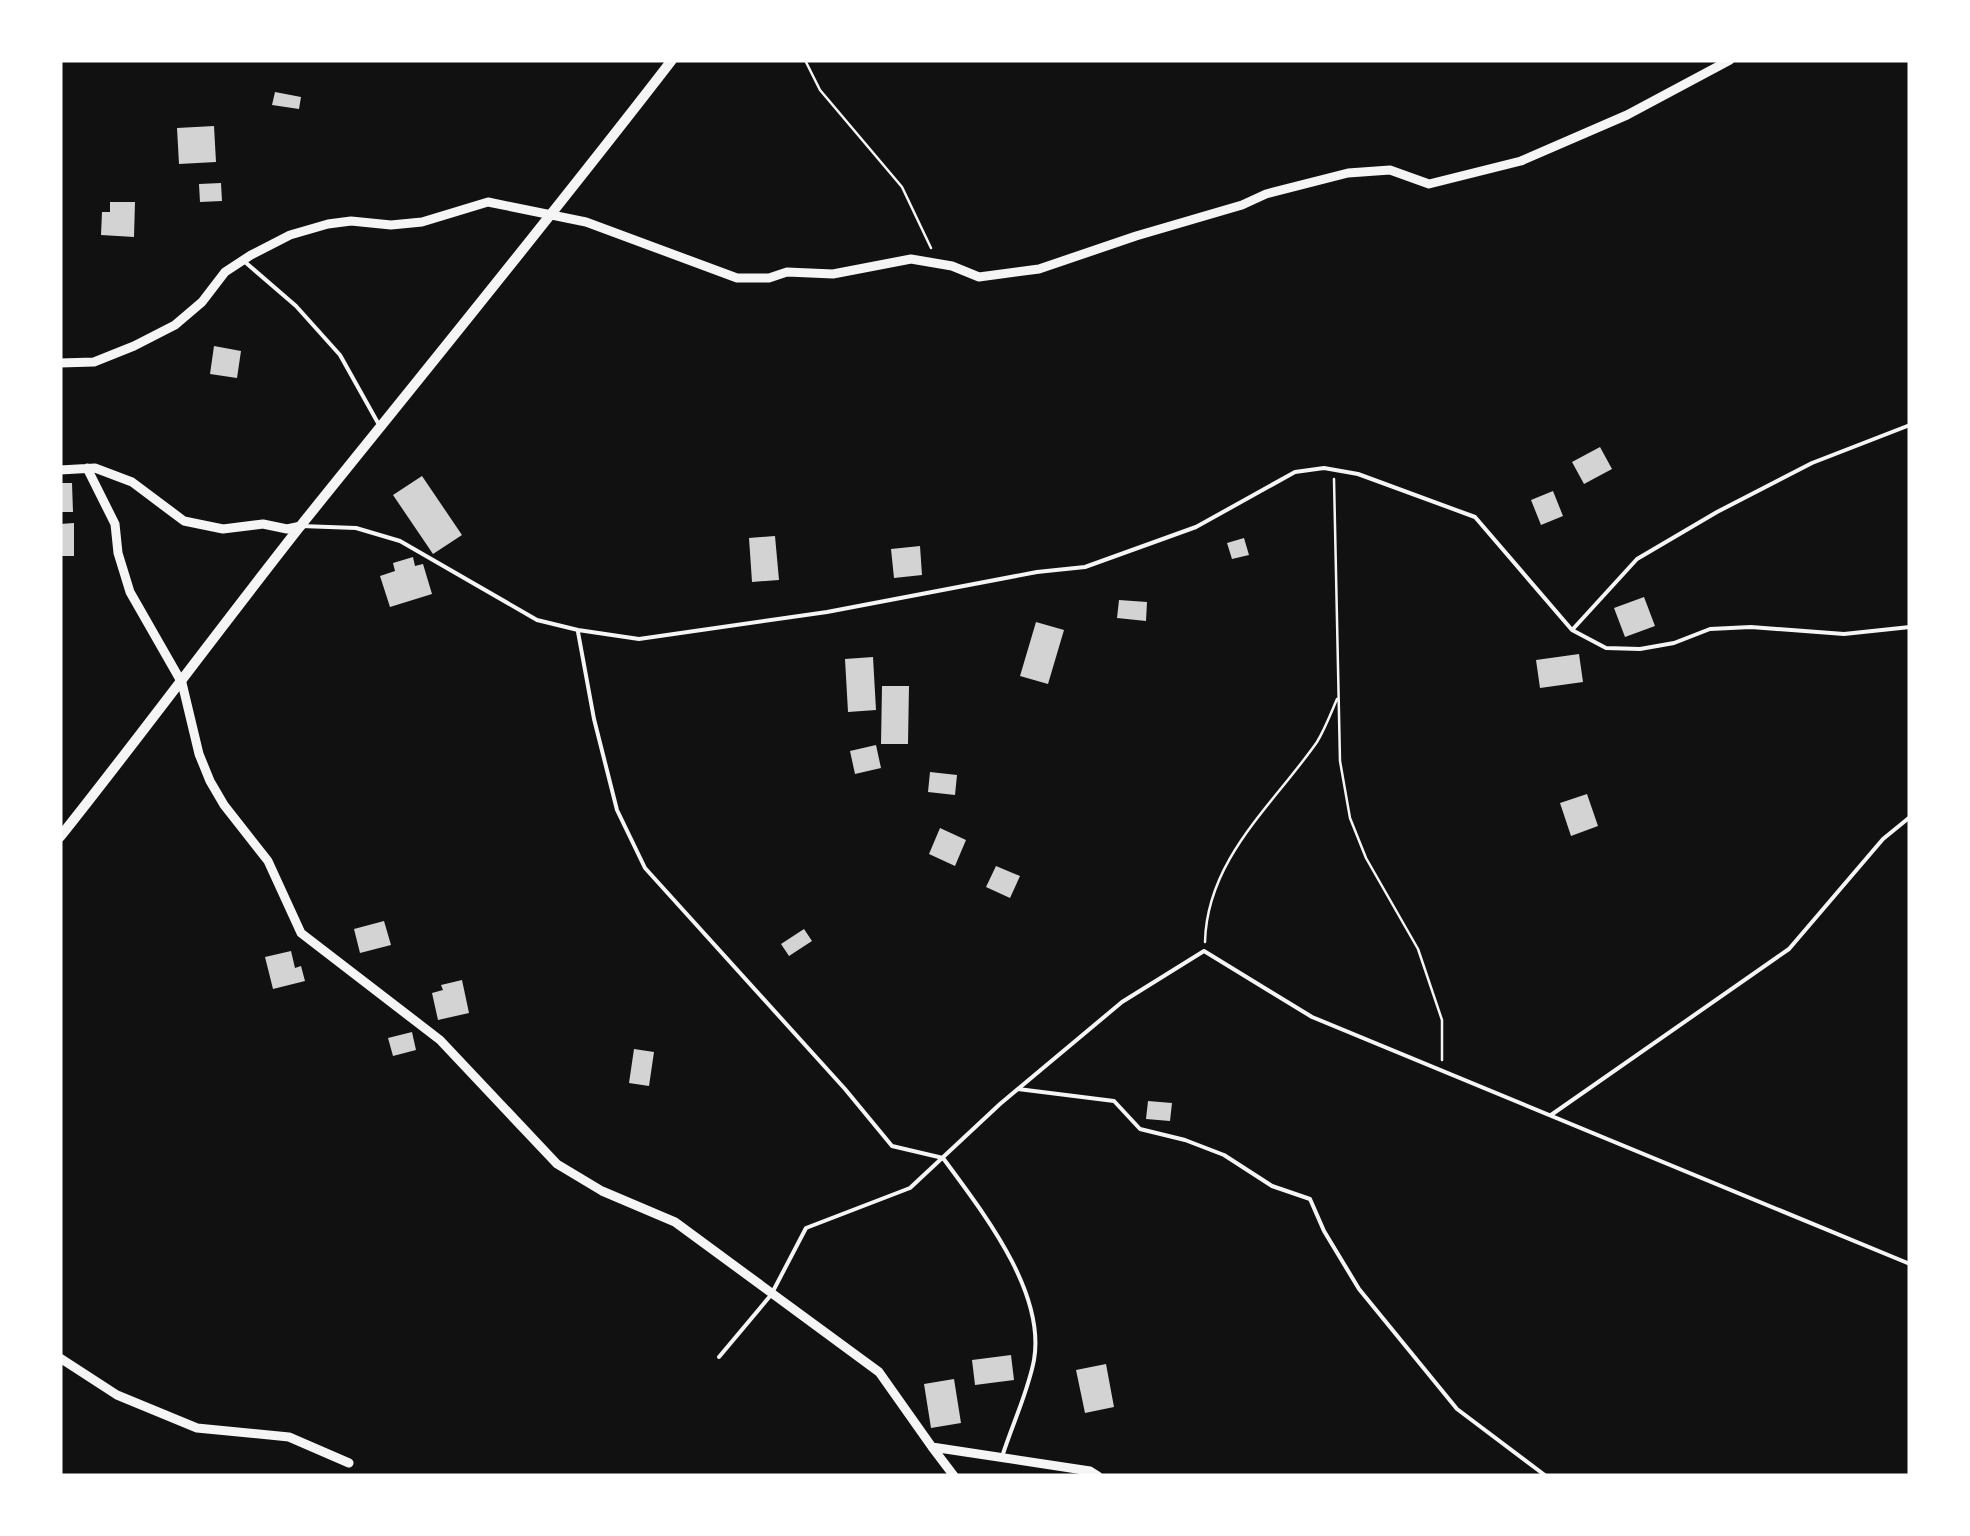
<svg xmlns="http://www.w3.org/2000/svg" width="1970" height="1536" viewBox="0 0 1970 1536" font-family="Commissioner,sans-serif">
<rect width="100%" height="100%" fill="#111"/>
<path fill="#d3d3d3" d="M275,92L301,97L299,109L272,105Z
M214,126L216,162L179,164L177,128Z
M221,183L222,201L200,202L199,184Z
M110,202H135L134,237L101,235L102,212H110Z
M214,346L241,351L237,378L210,374Z
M1600,447L1612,469L1584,484L1572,462Z
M422,476L462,535L433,554L393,495Z
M60,483H72L73,512H60Z
M1553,491L1563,516L1541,525L1531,500Z
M74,523V556H60V524Z
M775,536L779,580L752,582L749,538Z
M1244,538L1249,555L1232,559L1227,543Z
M920,546L922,575L894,578L891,549Z
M413,557L415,566L423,564L432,594L390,607L380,576L395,571L393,563Z
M1644,597L1655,626L1625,637L1614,608Z
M1119,600L1147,602L1146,621L1117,618Z
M1036,622L1064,630L1048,684L1020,676Z
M1579,654L1583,682L1540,688L1536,660Z
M873,657L876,710L848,712L845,659Z
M882,686H909L908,744H881Z
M876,745L881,768L855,774L850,751Z
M930,772L957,775L955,795L928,792Z
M1587,794L1598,826L1571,836L1560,803Z
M940,828L966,840L955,866L929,854Z
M996,866L1020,876L1010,898L986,887Z
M384,921L391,945L360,953L354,929Z
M804,929L812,941L789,956L781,944Z
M291,951L295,968L301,966L305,981L273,989L265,957Z
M462,980L469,1013L438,1020L432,993L443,990L441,985Z
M412,1032L416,1050L393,1056L388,1038Z
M634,1049L654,1052L649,1086L629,1083Z
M1148,1101L1172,1103L1170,1121L1146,1119Z
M1011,1355L1014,1380L975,1385L972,1360Z
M1106,1364L1114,1407L1085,1413L1076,1370Z
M954,1379L961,1423L931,1428L924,1384Z"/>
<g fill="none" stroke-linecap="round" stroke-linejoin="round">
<path stroke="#f5f5f5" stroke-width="2.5" d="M805,60L820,90L902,187L931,248
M1334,479L1340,761L1350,818L1366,858L1418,949L1442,1020V1060
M1205,942C1207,859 1273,805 1317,742C1325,729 1331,713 1337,699"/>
<path stroke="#f5f5f5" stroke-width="4" d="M245,262L296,306L340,355L378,423
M301,526L356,528L400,541L537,620L578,630L639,639L827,612L1037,572L1085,567L1196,527L1295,472L1324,468L1358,474L1475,517L1572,630L1606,648L1640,649L1674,643L1710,629L1751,627L1844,634L1910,627
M1573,629L1637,559L1717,512L1812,463L1910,425
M578,632L594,719L617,810L645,868L845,1089L892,1146L943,1158C981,1210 1046,1291 1034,1360C1028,1392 1012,1425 1002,1457
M1018,1089L1114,1101L1140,1129L1185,1140L1224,1155L1272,1186L1310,1199L1324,1231L1359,1289L1457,1409L1546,1476
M1551,1115L1789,949L1883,839L1910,817
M719,1357L771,1295L806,1228L910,1188L1000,1104L1122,1002L1204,951L1312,1017L1910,1264"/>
<path stroke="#f5f5f5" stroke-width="9" d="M60,363L94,362L134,346L175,325L202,302L225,272L251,255L290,235L328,224L351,221L391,225L422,222L488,202L586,222L737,278H769L787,272L833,274L911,259L952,266L979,277L1039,269L1136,236L1242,205L1266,194L1348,173L1390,170L1429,184L1521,161L1627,115L1730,60
M87,468L115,524L118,553L130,592L182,683L199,754L210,781L224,805L268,861L301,933L440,1040L557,1164L602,1191L675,1222L879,1372L932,1447L1090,1471L1098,1476
M60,470L95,468L132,482L184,521L223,529L263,524L287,529L301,526
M60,1358L117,1395L197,1428L289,1437L349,1463
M932,1447L954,1476"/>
<path stroke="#f5f5f5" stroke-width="10" d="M60,837C142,734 220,628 302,524C426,370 551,217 672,60"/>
</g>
<rect width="1970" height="1536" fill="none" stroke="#ffffff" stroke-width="125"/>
</svg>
